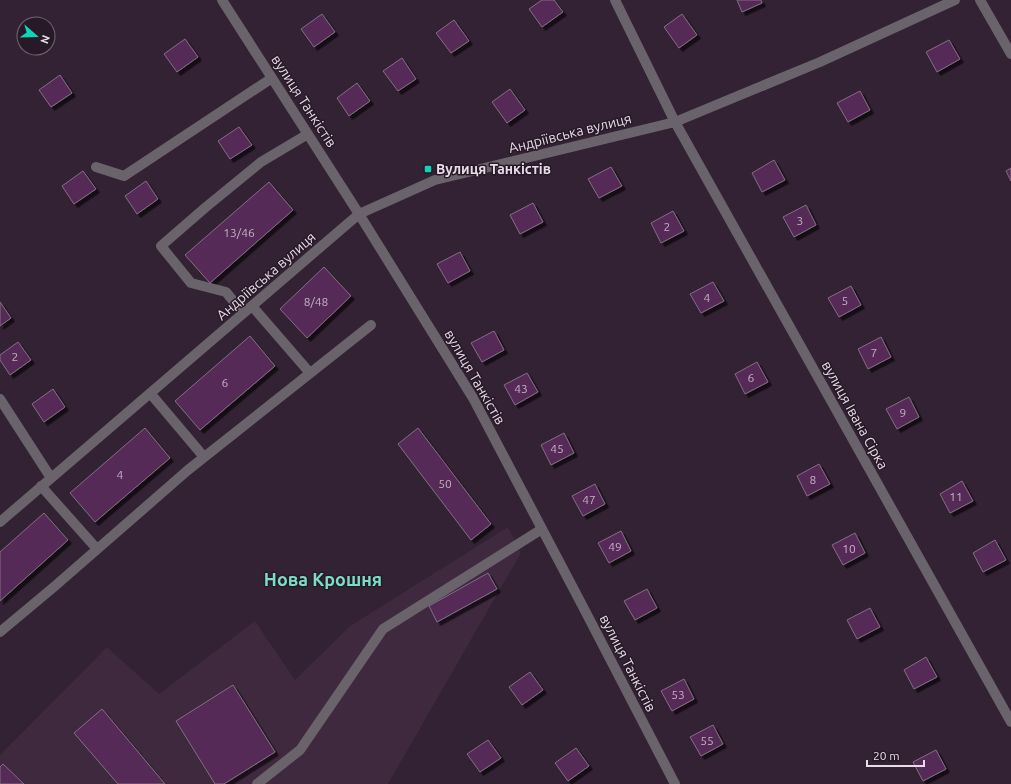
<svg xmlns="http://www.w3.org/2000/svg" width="1011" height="784" viewBox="0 0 1011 784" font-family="Ubuntu,sans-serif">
<defs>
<filter id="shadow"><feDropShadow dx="3.5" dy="3.5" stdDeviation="0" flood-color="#0009"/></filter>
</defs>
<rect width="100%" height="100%" fill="#322233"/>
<path fill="#3e293e" d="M508,527L521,553L388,784H0V755L107,647L159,694L255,621L295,680L350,626Z"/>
<path fill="#562a57" stroke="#826f82" filter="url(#shadow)" d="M542,0H554L563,12L542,27L529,9Z
M737,0H761L762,3L742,12Z
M322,14L335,32L314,47L301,29Z
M682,14L697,35L679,48L664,27Z
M454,20L469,41L451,53L436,33Z
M185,39L198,57L177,72L164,54Z
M949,40L960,59L937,72L926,52Z
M402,58L416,79L398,91L383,71Z
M60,75L72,93L51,107L39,90Z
M357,83L370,101L349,116L337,98Z
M510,89L525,110L507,123L492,102Z
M860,91L870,110L848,122L837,103Z
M239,127L252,145L230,159L218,141Z
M774,160L785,180L762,192L752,173Z
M611,167L622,186L599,198L588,179Z
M1011,168V181L1006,171Z
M83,171L96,189L74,204L62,186Z
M146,181L158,199L137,214L125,196Z
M269,182L293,210L210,283L185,255Z
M533,203L543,222L520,234L510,215Z
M806,205L816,225L794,237L783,217Z
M673,211L684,231L661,243L651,223Z
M460,252L470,271L448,283L437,264Z
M324,267L351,296L307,338L280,309Z
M713,282L724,301L701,313L690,294Z
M851,286L861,305L839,317L828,298Z
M0,302L11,318L0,326Z
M494,331L504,350L482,362L471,343Z
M250,336L275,366L200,430L175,401Z
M881,337L891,357L868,369L858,349Z
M18,342L31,360L10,375L0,360V355Z
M757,362L768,382L745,394L735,374Z
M527,373L538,392L515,405L504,385Z
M53,389L65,407L44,422L32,404Z
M909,397L919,417L897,429L886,409Z
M145,428L170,458L95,522L70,493Z
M418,428L491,524L471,540L398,444Z
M564,433L574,453L551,465L541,445Z
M819,464L830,484L807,496L797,476Z
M962,481L973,501L950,513L940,494Z
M595,484L605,504L583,516L572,496Z
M44,513L68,540L0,601V552Z
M621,531L631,551L609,563L598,543Z
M855,533L865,553L843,565L832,545Z
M995,540L1006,560L983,572L973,553Z
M488,573L497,589L437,622L429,606Z
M647,589L657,608L635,620L624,601Z
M870,608L880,627L857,639L847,620Z
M926,657L937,677L914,689L904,670Z
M530,672L543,690L522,705L509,687Z
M684,679L694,699L672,711L661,691Z
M233,685L275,752L224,784H215L176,721Z
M102,709L165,784H118L74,733Z
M713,725L723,744L701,756L690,737Z
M488,740L501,758L480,772L467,754Z
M576,748L589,766L568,781L555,763Z
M936,750L946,769L923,781L913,762Z
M3,764L24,784H0V767Z"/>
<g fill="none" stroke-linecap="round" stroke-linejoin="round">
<path stroke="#6b636b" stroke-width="10" d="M222,0L359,214L473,398L581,603L675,784
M615,0L675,122L1011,722
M980,0L1011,54
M96,167L124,176L272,78
M252,306L310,373
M243,313L226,292L191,283L161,246L206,207L261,162L308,134
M150,393L204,457
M0,399L51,478
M41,486L97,549
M0,522L359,214L435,180L675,122L820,62L955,0
M0,632L55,586L188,470L371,325
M257,784L300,750L383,629L542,529"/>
</g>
<rect fill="#0dd5b5" stroke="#281928" stroke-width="1.5" x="424" y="165" width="8" height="8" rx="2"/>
<g text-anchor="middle" stroke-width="3" stroke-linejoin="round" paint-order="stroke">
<g font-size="12" fill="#c3b0c3">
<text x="800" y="225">3</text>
<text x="667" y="231">2</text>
<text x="239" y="237">13/46</text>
<text x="707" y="302">4</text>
<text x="845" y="305">5</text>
<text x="316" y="306">8/48</text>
<text x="874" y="357">7</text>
<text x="15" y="361">2</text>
<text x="751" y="382">6</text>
<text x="225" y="387">6</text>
<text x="521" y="393">43</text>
<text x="903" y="417">9</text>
<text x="557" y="453">45</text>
<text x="120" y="479">4</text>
<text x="813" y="484">8</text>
<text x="445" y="488">50</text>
<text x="956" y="501">11</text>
<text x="589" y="504">47</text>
<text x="615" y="551">49</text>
<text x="849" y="553">10</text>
<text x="678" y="699">53</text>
<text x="707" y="745">55</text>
</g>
<g font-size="14" fill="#e7dce7" stroke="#281928">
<text transform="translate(304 101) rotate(57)" y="5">вулиця Танкістів</text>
<text transform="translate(570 133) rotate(-14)" y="5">Андріївська вулиця</text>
<text transform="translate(266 276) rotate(-41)" y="5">Андріївська вулиця</text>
<text transform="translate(475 377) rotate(60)" y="5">вулиця Танкістів</text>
<text transform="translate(855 415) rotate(61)" y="5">вулиця Івана Сірка</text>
<text transform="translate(628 663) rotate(63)" y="5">вулиця Танкістів</text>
</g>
<g font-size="14" font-weight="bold" fill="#e7dce7" stroke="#281928" text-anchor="start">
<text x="436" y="174">Вулиця Танкістів</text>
</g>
<g font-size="18" font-weight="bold" fill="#7addc6" stroke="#281928">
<text x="323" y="586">Нова Крошня</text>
</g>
</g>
<g transform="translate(36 36) rotate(110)"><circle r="19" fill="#281928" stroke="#746774"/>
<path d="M0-3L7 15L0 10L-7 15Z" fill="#0dd5b5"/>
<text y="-6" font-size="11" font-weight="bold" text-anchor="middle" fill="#e7dce7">N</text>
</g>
<path d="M867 760v6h57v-6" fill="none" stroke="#e7dce7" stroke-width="2"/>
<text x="873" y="760" font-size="12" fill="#e7dce7" stroke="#281928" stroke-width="3" paint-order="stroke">20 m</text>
</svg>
